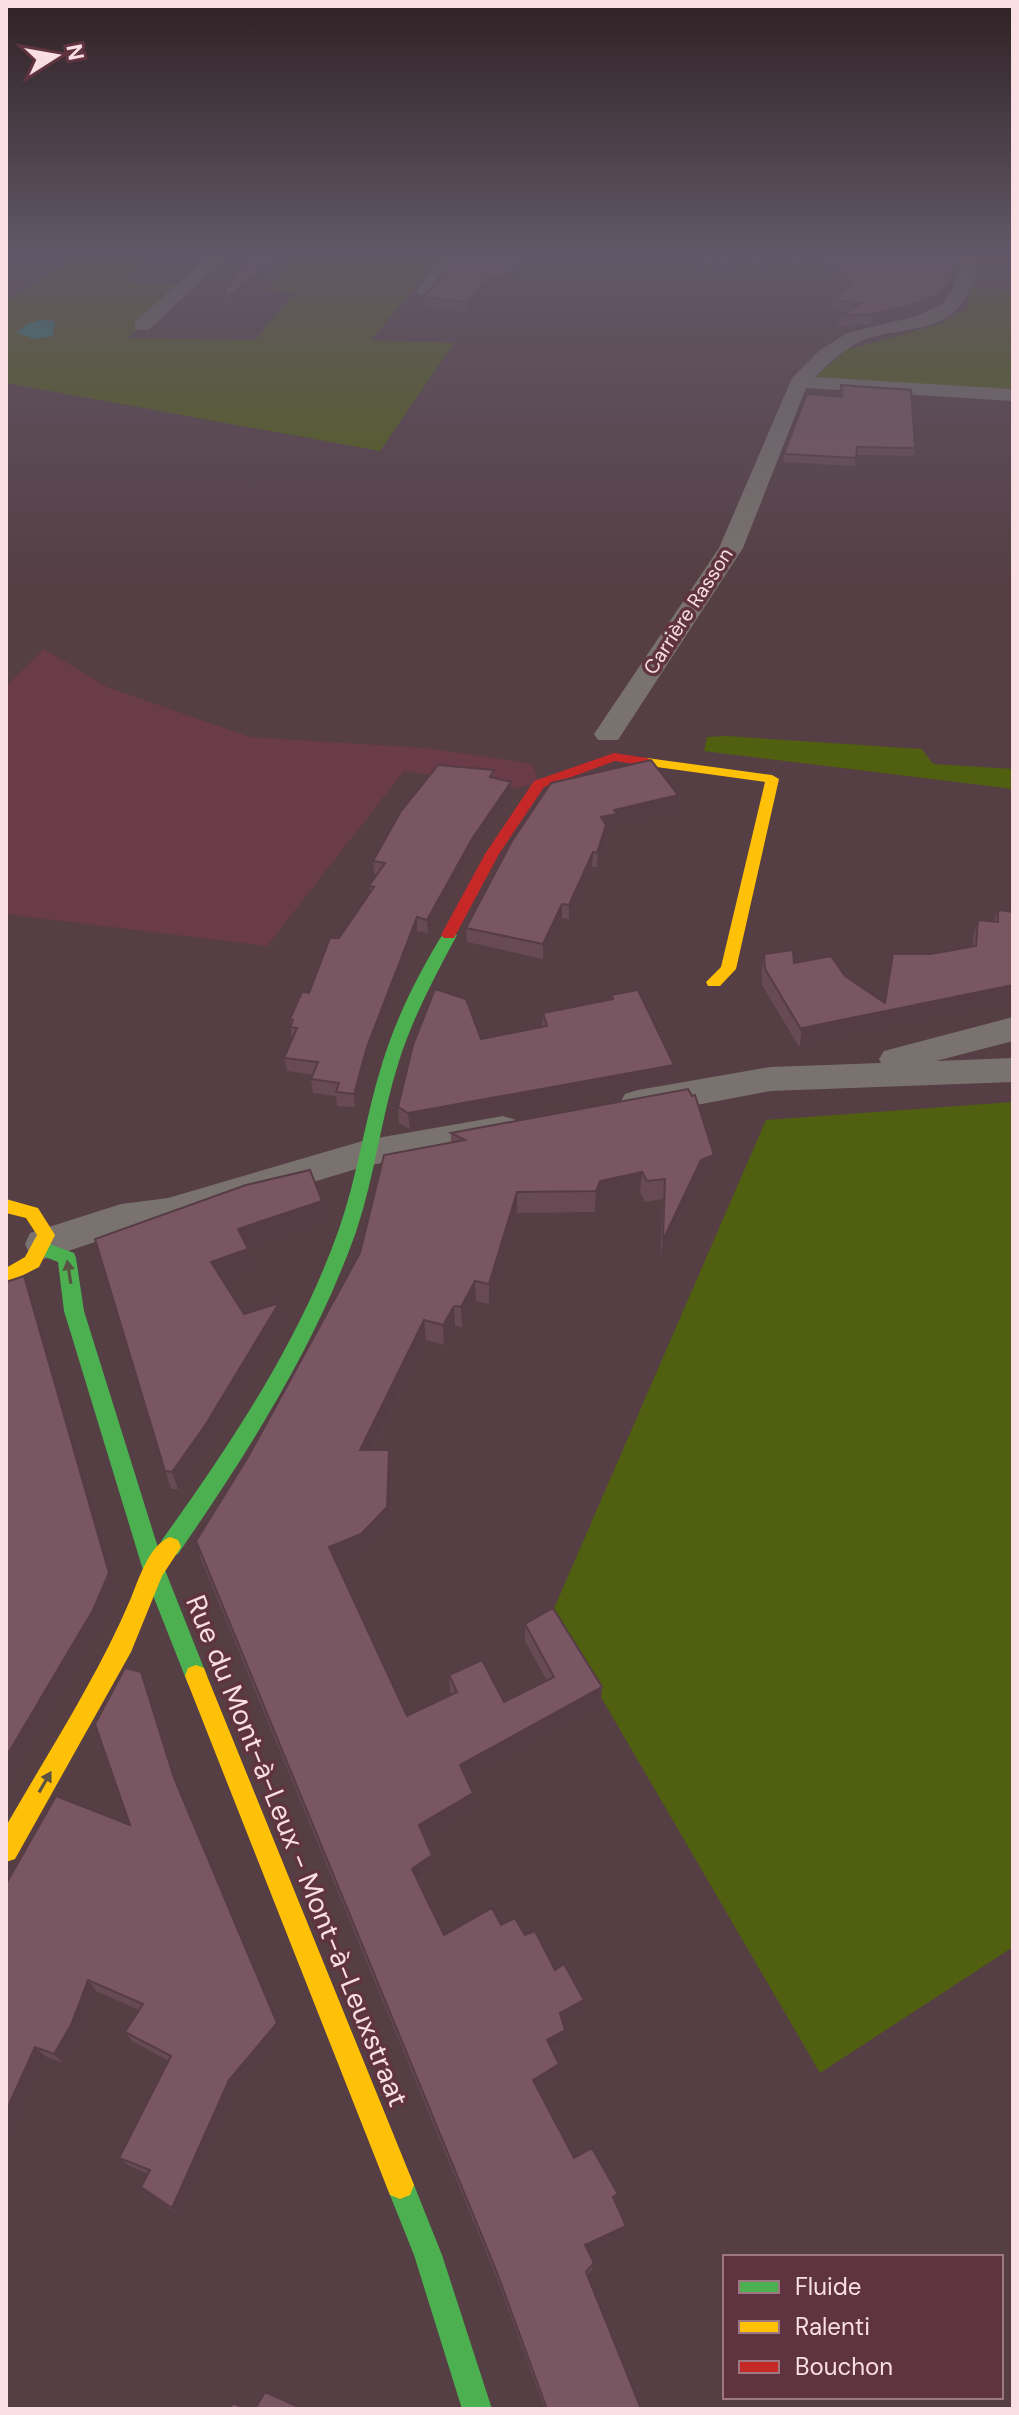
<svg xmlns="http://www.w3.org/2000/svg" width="1019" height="2415" font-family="'DM Sans',sans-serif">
  <rect width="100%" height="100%" fill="#553e44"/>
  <path fill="#6a3b48" d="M44 649 107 687 250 737 426 748 533 764 539 784 514 788 404 771 267 946 6 914V686Z"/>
  <path fill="#515f10" d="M84 253 144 254 127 281 179 283 129 338 255 340 295 292 266 291 292 255 443 253 371 340 454 343 380 451 6 383V300Z
    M972 286 1013 290V391L813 379 846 350 940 324 967 308Z
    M726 736 922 749 933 764 1013 769V789L704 751 707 737Z
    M1013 1102V1947L820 2073 552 1613 766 1120Z"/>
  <path fill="#218b7e" d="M40 320 55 321 53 336 36 339 16 333 25 325Z"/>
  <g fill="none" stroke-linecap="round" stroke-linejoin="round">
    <path fill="#7a726f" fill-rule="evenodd" d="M214 251H232L149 330H135V322Z
      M441 251H457V263L431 295H419L416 291 439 262Z
      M967 252 974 251 982 256C975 274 970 299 954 312 929 334 888 328 859 342 842 351 828 364 815 377L1013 389V401L806 388 743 548 618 740H598L594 734 719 548 792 378 819 351 847 333 917 316 942 304 952 290Z
      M1013 1017V1041L936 1061 1013 1058V1082L770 1091 638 1116 625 1112 620 1103 625 1094 638 1090 770 1067 881 1063 879 1059 884 1051Z
      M503 1116 516 1120 521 1129 516 1138 366 1166 168 1226 122 1233 44 1259 30 1255 25 1244 30 1233 121 1204 168 1198 366 1140Z"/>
    <path fill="#4caf50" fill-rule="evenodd" d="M449 930 457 935C435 976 413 1017 399 1061 381 1117 375 1176 356 1232 314 1349 248 1452 178 1554L170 1557 162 1554 159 1547 162 1540C232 1442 299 1342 339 1229 358 1175 365 1118 382 1064 396 1018 419 972 444 932Z
      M42 1241 74 1253 76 1258 84 1311 165 1570 207 1676 204 1684 196 1687 188 1684 143 1570 64 1311 58 1262 35 1253 33 1248 35 1243Z
      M400 2171 410 2175 442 2255 492 2409H462L414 2255 386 2185 390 2175Z"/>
    <path fill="#ffc107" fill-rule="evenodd" d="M647 758 772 775 779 779 736 969 720 986H708L706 982 721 967 765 782 642 765 640 762Z
      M6 1199 38 1208 55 1235 39 1267 6 1284V1268L25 1257 37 1235 26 1218 6 1213Z
      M170 1537 178 1540 181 1547 162 1576 131 1652 15 1859 6 1862V1826C49 1751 97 1678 131 1598 139 1579 149 1545 170 1537Z
      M196 1665 204 1668 207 1676 414 2185 410 2195 400 2199 390 2195 386 2185 185 1676 188 1668Z"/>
    <path fill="#c62828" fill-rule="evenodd" d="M180 251H283L279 253Z
      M898 251 1013 258V262L902 253Z
      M614 753 647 758 654 762 647 766 615 761 544 787 499 854 454 938H444L441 935 485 854 534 781Z"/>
  </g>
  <path fill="#684a54" d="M282 251H290V254L229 304 225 300 224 293Z
    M459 251H537L508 284 490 286 468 312 423 307V297L459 255Z
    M692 251H913L961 255 959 265 949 289 940 302 916 313 872 324 838 326 840 316 847 312 831 310 833 300 844 291 821 267 782 263 780 269 735 265 732 271 694 267 696 257 692 254Z
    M841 385 915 448 913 456 856 455 855 466 783 462 784 454 840 397Z
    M494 778 511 795 473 852 428 933 417 931 368 1060 355 1107 337 1106 336 1096 313 1093 311 1079 313 1075 287 1071 284 1058 292 1041 290 1019 309 993 339 938 370 893 369 886 377 875 374 874 373 861Z
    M677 810 617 824 616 828 606 830V839L597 867H592L569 919 562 918 543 959 467 942 466 928 512 841Z
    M998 910 1013 912V1000L800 1044 799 1047 762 985V970L764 954 794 963 845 976 884 1002 893 954H931L973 946V936L978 920 994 922Z
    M611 995 672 1082 410 1129 399 1123 398 1107 481 1039 542 1027 543 1013 610 1000Z
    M451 1133 714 1155 711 1176 698 1180 660 1260 663 1199 645 1202 640 1192 598 1202 595 1212 517 1213 489 1304 476 1301 462 1327 455 1326 444 1345 426 1340 372 1450H389L392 1469 390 1525 364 1552 337 1563 407 1716 452 1695 450 1691 449 1675 504 1702 547 1681 525 1641V1624L602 1687 600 1704 466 1777 473 1793 474 1808 424 1838 432 1855 433 1869 418 1881 444 1935 501 1925 525 1935 555 1970 584 2000 582 2011 563 2022 565 2030 563 2041 551 2048 558 2074 537 2087 574 2158 616 2202 626 2226 623 2233 587 2249 594 2263 592 2270 587 2275 641 2409H545L496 2276 201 1559 196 1541 451 1143Z
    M322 1201 325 1220 246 1246 252 1268 222 1279 244 1314 283 1322 211 1442 178 1489H171L95 1239Z
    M141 1672 147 1686 180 1791 282 2033 234 2089 179 2215 141 2187 148 2174 128 2165 119 2158 169 2061 132 2041 125 2032 139 2010 96 1991 79 2034 63 2063 45 2056 6 2142V1884L130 1825Z"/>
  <path fill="#553c45" d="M284 251H290V254L229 304 228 297Z
    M529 251H537L508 284 490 286 468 312 467 302 490 276Z
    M961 255 959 265 949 289 940 302 916 313 872 324 873 314Z
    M511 782V795L473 852 428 933 427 920 472 839Z
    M678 795 677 810 617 824 616 828 606 830V839L597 867 601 817 614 810Z
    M593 852 592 867 569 919V905Z
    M562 904V918L543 959V944Z
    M417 917V931L368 1060 355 1107 354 1094 367 1047Z
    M1013 985V1000L800 1044 802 1028Z
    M674 1065 672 1082 410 1129 408 1113Z
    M714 1155 711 1176 698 1180 660 1260 663 1240 701 1160Z
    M642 1172 640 1192 598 1202 595 1212 596 1191 600 1181Z
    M517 1192V1213L489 1304V1284Z
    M322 1201 325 1220 242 1248 238 1229Z
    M248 1249 252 1268 215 1281 211 1262Z
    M24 1276 30 1293 116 1589 100 1625 6 1786Z
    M475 1281 476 1301 462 1327 461 1307Z
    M279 1303 283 1322 211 1442 178 1489 172 1472Z
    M454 1306 455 1326 444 1345 443 1325Z
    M424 1320 426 1340 362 1469 360 1450Z
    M389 1450 392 1469 390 1525 364 1552 333 1565 329 1547Z
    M141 1672 147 1686 180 1791 282 2033 234 2089 179 2215 172 2208 229 2080 174 1778Z
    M602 1687 600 1704 461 1780 460 1765Z
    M473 1793 474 1808 421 1840 419 1825Z
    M432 1855 433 1869 414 1883 412 1869Z
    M88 1980 96 1991 79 2034 63 2063 54 2054Z
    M584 2000 582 2011 559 2024 560 2013Z
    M565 2030 563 2041 546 2050 547 2040Z
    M35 2047 45 2056 6 2142V2111Z
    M559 2064 558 2074 532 2090 533 2080Z
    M626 2226 623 2233 583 2251 585 2245Z"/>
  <path fill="#795662" stroke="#553c45" stroke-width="2" d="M282 251H284L228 297 224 293 250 253H278Z
    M459 251H529L508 274 490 276 467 302 423 297 459 255Z
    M700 251H913L961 255 951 279 942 292 918 303 873 314 840 316 861 303 833 300 851 287 822 257 784 254 781 260 736 256 733 261 695 257Z
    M841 385 911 390 915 448 857 447 856 458 784 454 807 394 842 397Z
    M651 760 678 795 614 810 617 814 601 817 606 825 597 853 593 852 569 905 562 904 543 944 466 928 512 841 551 783Z
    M438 765 494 770 490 777 511 782 472 839 427 920 417 917 367 1047 354 1094 336 1092 339 1083 311 1079 318 1062 284 1058 297 1028 290 1027 293 1020 290 1019 302 992 309 993 330 938H339L374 887 369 886 385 863 373 861 401 811Z
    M998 910 1013 912V985L802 1028V1031L765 969 764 954 793 950 794 963 831 956 845 976 885 1003 893 954H931L976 946 978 920 998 922Z
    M435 989 466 999 481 1039 547 1026 543 1013 613 999 611 995 638 990 674 1065 408 1113 398 1107 413 1045Z
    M688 1089 692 1096 695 1095 714 1155 701 1160 663 1240 665 1179 647 1181 642 1172 600 1181 596 1191 517 1192 489 1284 475 1281 461 1307 454 1306 443 1325 424 1320 360 1450H389L387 1507 361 1534 329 1547 407 1716 457 1692 449 1675 482 1660 504 1702 554 1677 525 1624 553 1608 602 1687 460 1765 473 1793 419 1825 432 1855 412 1869 444 1935 492 1908 501 1925 515 1918 525 1935 535 1931 555 1970 564 1964 584 2000 560 2013 565 2030 547 2040 559 2064 533 2080 574 2158 592 2148 618 2194 613 2197 626 2226 585 2245 594 2263 586 2272 641 2409H547L496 2270 196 1541 248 1457 360 1253 384 1155 465 1140 451 1133Z
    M310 1170 322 1201 238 1229 248 1249 211 1262 244 1314 279 1303 206 1424 172 1472 165 1471 95 1239 246 1185Z
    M24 1276 109 1573 93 1610 6 1757V1282Z
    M125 1668 141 1672 174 1778 277 2023 229 2080 172 2208 141 2187 150 2170 119 2158 171 2056 125 2032 143 2004 88 1980 71 2025 54 2054 35 2047 6 2111V1884L56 1796 130 1825 95 1724Z
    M265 2392 303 2409H255Z
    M233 2403 247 2409H230Z"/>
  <defs><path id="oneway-solid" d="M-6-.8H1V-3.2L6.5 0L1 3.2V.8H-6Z" transform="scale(2)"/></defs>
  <g fill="#5a5344">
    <use href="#oneway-solid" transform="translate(69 1272) rotate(-99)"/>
    <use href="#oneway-solid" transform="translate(45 1782) rotate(-60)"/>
  </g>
  <linearGradient id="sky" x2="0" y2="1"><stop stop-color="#2f2225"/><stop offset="0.43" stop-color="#625867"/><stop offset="1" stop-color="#625867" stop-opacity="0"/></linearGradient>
  <rect width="1019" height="589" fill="url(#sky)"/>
  <g text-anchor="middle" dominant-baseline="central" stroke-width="7" stroke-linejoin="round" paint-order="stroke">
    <g font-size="20" fill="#f9dee4" stroke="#5f3440">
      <text transform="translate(688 611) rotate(-57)">Carrière Rasson</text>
    </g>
    <g font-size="28" fill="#f9dee4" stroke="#5f3440">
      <text transform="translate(297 1851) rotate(68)">Rue du Mont-à-Leux - Mont-à-Leuxstraat</text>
    </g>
  </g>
  <rect width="1019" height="2415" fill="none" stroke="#f9dee4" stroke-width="16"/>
  <rect x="723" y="2255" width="280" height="144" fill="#5f3440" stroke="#9d7882" stroke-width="2"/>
  <rect x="739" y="2281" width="40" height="12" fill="#4caf50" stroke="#9d7882" stroke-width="2"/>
  <text x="795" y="2295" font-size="24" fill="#f9dee4">Fluide</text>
  <rect x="739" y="2321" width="40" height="12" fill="#ffc107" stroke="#9d7882" stroke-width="2"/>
  <text x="795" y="2335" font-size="24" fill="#f9dee4">Ralenti</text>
  <rect x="739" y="2361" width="40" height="12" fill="#c62828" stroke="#9d7882" stroke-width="2"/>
  <text x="795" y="2375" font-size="24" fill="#f9dee4">Bouchon</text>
  <g transform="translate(56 56) rotate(79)" stroke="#5f3440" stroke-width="6" paint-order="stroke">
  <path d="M0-6L14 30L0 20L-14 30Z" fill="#f9dee4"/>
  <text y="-12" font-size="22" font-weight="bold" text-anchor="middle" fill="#f9dee4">N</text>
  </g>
</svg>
